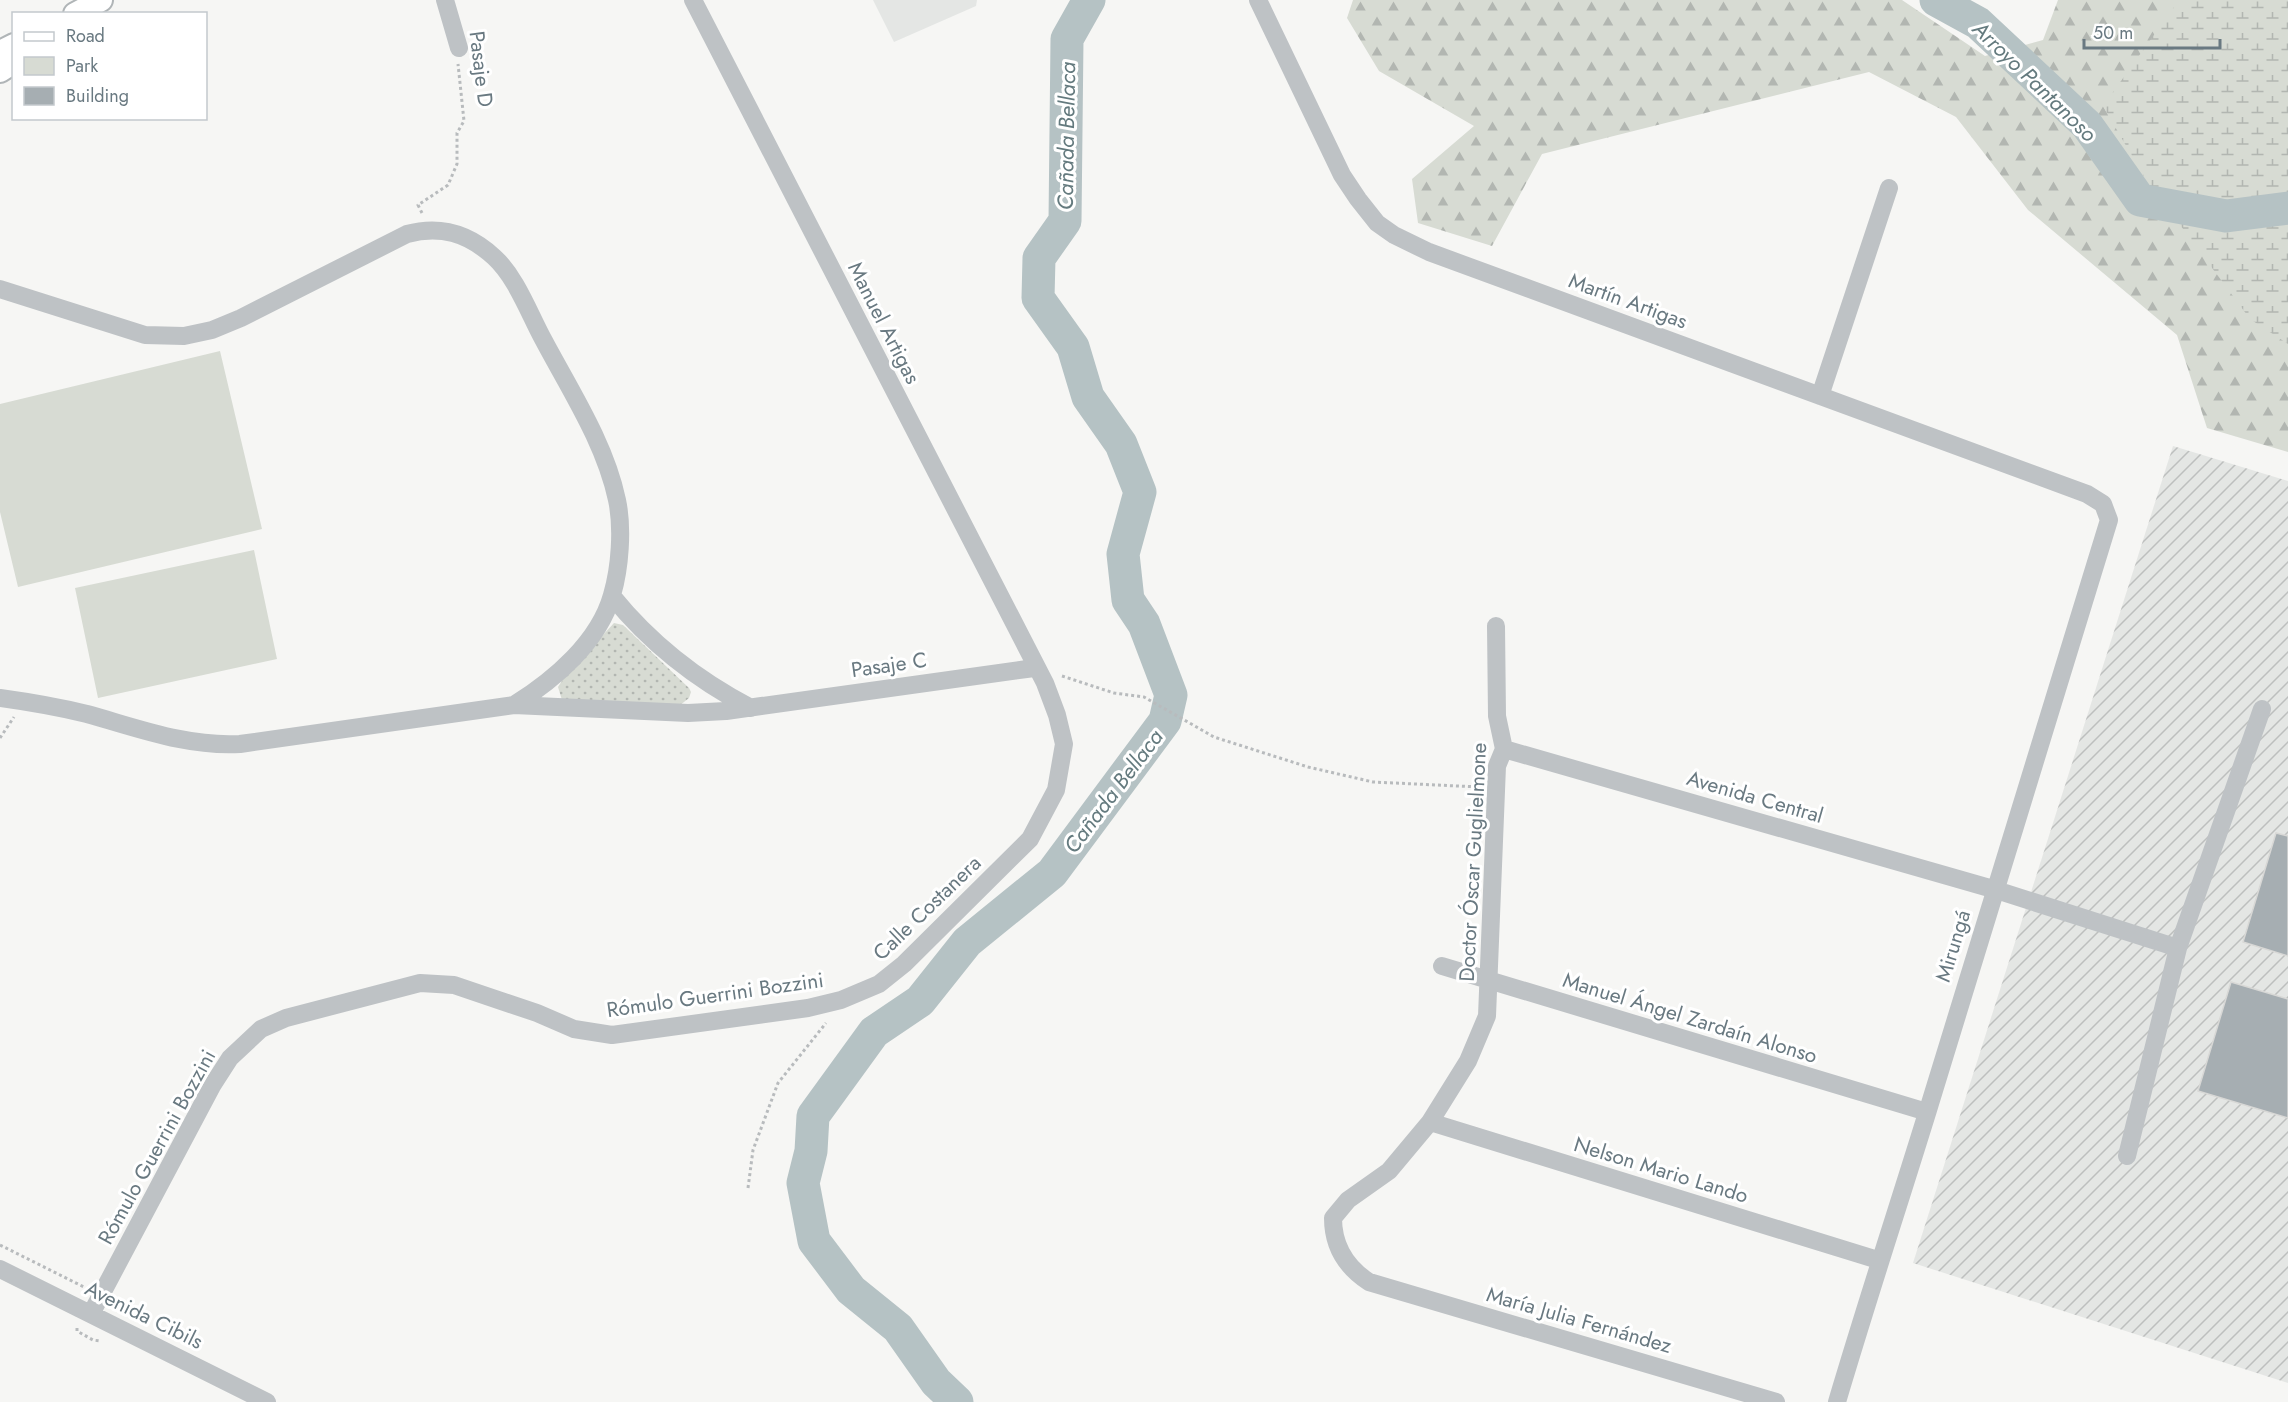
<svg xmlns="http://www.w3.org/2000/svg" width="2288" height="1402" font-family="Jost,sans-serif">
  <defs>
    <pattern id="industrial-furrows" width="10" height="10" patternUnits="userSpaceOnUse" patternTransform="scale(1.5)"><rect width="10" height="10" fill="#e4e6e4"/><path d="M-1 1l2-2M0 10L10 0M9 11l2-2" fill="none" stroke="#bdbfbe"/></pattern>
    <pattern id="grass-dots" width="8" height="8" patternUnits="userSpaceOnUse" patternTransform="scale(1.5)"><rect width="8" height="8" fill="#d7dbd3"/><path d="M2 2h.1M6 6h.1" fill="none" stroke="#b2b6b1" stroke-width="1.8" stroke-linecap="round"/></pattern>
    <pattern id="forest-firs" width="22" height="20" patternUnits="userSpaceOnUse" patternTransform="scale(1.5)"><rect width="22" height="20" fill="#d7dbd3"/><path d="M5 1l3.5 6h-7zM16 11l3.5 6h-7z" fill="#b2b6b1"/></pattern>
    <pattern id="wetland-marsh" width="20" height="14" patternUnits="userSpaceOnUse" patternTransform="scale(1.5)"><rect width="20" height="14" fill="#d7dbd3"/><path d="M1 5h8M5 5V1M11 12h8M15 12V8" fill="none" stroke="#b2b6b1"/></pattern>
  </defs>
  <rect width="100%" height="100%" fill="#f6f6f4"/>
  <path fill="#e4e6e4" d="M873 0H977L976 6 894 42Z"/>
  <path fill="url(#industrial-furrows)" d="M2173 446 2288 481V1383L1913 1263Z"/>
  <path fill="url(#grass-dots)" d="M614 623 623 625 689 688 691 692 689 698 679 706 562 700 558 687 565 676Z"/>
  <path fill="url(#forest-firs)" d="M1353 0H1902L1985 56 2043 40 2058 0H2288V452L2207 428 2177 335 2028 210 1956 117 1869 72 1542 154 1492 246 1418 223 1412 179 1474 126 1379 71 1347 18Z"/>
  <path fill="url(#wetland-marsh)" d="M2179 0H2288V344L2250 319 2143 175 2103 106Z"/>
  <path fill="#d7dbd3" d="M220 351 262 529 18 587 0 512V404Z
    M254 550 277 659 98 698 75 588Z"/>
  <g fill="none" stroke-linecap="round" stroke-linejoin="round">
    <path stroke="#b5c2c4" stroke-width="33" d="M1936 0 1978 23 2087 125 2140 200 2226 216 2288 208
      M957 1402 936 1382 898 1328 851 1290 814 1241 803 1183 811 1151 813 1116 874 1032 920 1001 967 942 1052 873 1165 721 1171 695 1144 624 1128 600 1123 554 1140 492 1121 444 1088 397 1073 347 1038 298 1039 258 1065 221 1067 39 1089 0"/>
  </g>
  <path fill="#a6aeb2" stroke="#d8d8d6" stroke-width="1.5" d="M2276 833 2288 836V956L2243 942Z
    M2231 982 2288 999V1118L2198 1091Z"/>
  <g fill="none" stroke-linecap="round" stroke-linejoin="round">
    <g stroke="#b0b5b7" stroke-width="26">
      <path id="major" d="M75 14 101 0
        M0 52 14 45
        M0 71 14 62"/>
    </g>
    <path stroke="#b8bbbd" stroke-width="3" stroke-dasharray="3 3" stroke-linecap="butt" d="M422 213 418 205 448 185 457 164V133L464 121 458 64
      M1062 676 1114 693 1144 697 1214 737 1308 767 1373 782 1479 787
      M0 738 14 717
      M748 1188 753 1150 778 1083 826 1023
      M0 1245 84 1287
      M77 1328V1331L93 1340 100 1341"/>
    <path stroke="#bec2c5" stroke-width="18" d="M445 0 459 48
      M1258 0 1342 175 1358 199 1377 223 1394 235 1429 252 2087 494 2103 504 2109 520C2048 716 1988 913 1928 1110 1898 1207 1866 1304 1837 1402
      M0 289 145 335 184 336 212 330 241 318 407 234C440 225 468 233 494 257 516 277 529 313 543 339 570 390 605 443 617 500 623 528 620 568 612 595 599 642 554 680 514 705L240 744C187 747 138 728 87 714 58 707 29 702 0 698
      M1820 396 1889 188
      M612 596C650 643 697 680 751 708
      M1496 626 1497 716 1504 749 1497 766 1487 1016 1468 1061 1430 1122 1389 1171 1348 1200 1333 1218C1333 1246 1346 1267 1369 1282L1776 1402
      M514 705 688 713 726 711 1034 668
      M1504 749 1993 889 2178 948
      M1442 966 1927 1112
      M1430 1122 1878 1260
      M2127 1156 2178 948 2262 709
      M0 1269 267 1402
      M91 1314 212 1086 230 1058 261 1029 286 1018 420 983 454 985 537 1013 574 1029 612 1035 808 1008 841 1000 879 984 904 964 1030 839 1056 790 1064 744 1057 715 1045 683 693 0"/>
    <use href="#major" stroke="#fff" stroke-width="22"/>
  </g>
  <g text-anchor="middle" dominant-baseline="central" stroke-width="6" stroke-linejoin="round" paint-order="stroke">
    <g font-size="21" fill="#697981" stroke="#fff">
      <text transform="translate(481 69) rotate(83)">Pasaje D</text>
      <text transform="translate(1628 301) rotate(20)">Martín Artigas</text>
      <text transform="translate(884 323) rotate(63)">Manuel Artigas</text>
      <text transform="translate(889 665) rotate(-8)">Pasaje C</text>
      <text transform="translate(1755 797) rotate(16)">Avenida Central</text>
      <text transform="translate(1473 862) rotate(-87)">Doctor Óscar Guglielmone</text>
      <text transform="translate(927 908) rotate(-44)">Calle Costanera</text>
      <text transform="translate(1953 946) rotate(-73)">Mirungá</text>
      <text transform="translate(715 995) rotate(-8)">Rómulo Guerrini Bozzini</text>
      <text transform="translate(1690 1018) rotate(17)">Manuel Ángel Zardaín Alonso</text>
      <text transform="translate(157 1147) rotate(-61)">Rómulo Guerrini Bozzini</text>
      <text transform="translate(1661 1170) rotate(17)">Nelson Mario Lando</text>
      <text transform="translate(144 1315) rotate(26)">Avenida Cibils</text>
      <text transform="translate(1579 1320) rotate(16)">María Julia Fernández</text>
    </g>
    <g font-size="22" font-style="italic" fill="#647a7e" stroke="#fff">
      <text transform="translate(2035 81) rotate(44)">Arroyo Pantanoso</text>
      <text transform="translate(1066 136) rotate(-89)">Cañada Bellaca</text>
      <text transform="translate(1113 791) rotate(-53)">Cañada Bellaca</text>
    </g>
  </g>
  <rect x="12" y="12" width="195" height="108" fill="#ffffff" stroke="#c3c9cd" stroke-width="1.5"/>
  <rect x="24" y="32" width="30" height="9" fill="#ffffff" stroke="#c3c9cd" stroke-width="1.5"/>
  <text x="66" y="42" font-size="18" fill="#697981">Road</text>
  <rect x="24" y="57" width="30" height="18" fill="#d7dbd3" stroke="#c3c9cd" stroke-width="1.5"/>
  <text x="66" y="72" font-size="18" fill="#697981">Park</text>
  <rect x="24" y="87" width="30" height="18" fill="#a6aeb2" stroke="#c3c9cd" stroke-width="1.5"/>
  <text x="66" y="102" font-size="18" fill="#697981">Building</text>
  <path d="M2084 39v9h136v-9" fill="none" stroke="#697981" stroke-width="3"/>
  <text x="2093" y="39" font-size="18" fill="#697981" stroke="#ffffff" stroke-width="4.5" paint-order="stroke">50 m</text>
</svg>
